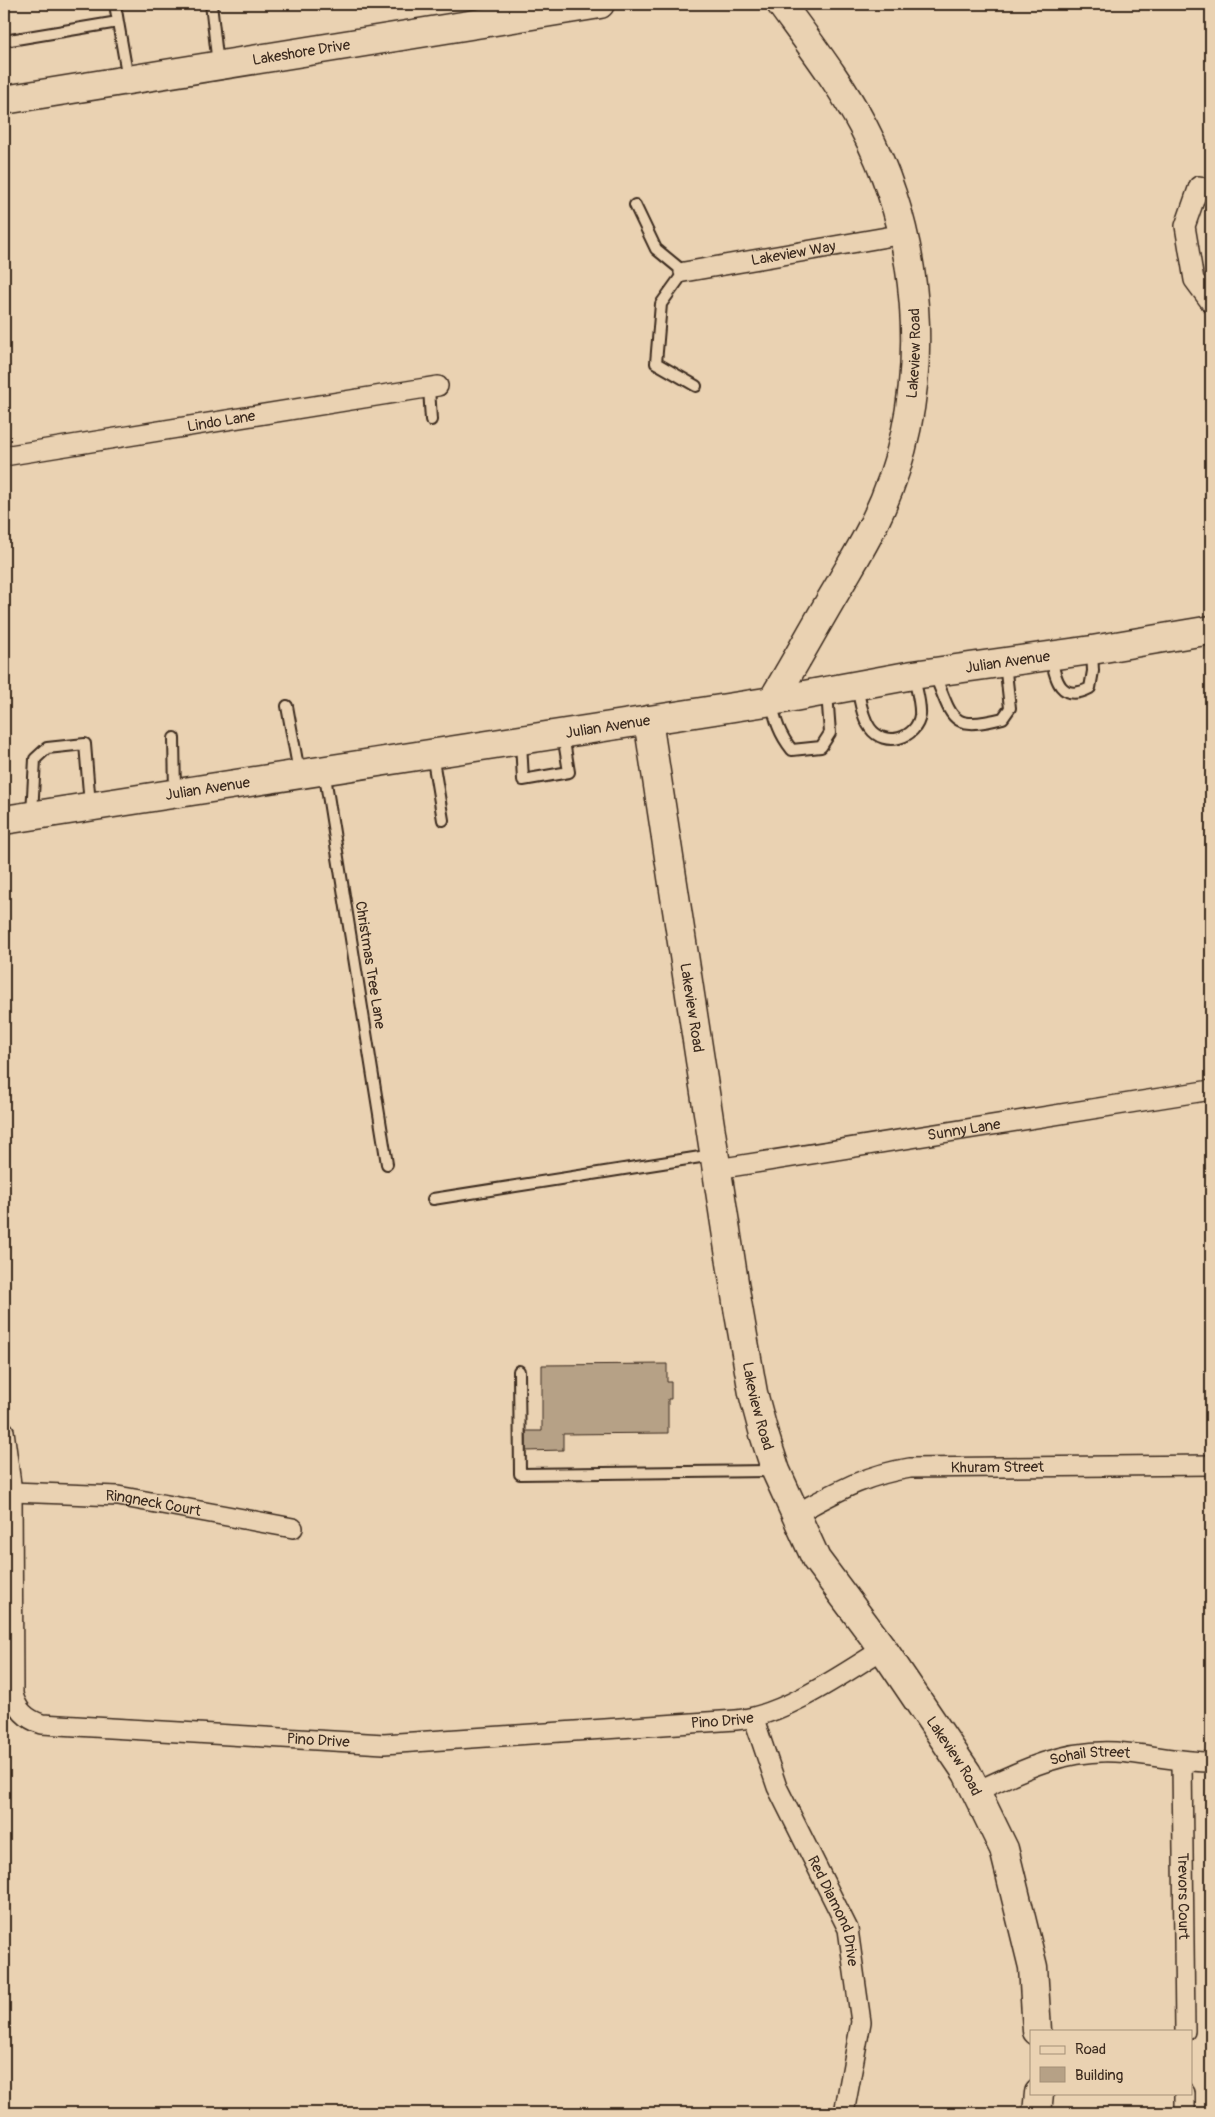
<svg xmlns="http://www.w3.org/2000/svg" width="1215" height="2117" font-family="Pangolin,sans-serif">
  <rect width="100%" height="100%" fill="#ead2b2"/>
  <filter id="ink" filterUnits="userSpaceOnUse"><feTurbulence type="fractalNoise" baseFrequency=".02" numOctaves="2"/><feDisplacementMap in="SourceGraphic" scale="10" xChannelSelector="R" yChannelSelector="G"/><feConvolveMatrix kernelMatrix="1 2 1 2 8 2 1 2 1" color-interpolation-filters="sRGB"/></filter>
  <g filter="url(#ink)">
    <path fill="#b6a186" stroke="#3b2a1e" d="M667 1364V1382H671V1399H668V1433L563 1434V1450L526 1451V1431H542V1365Z"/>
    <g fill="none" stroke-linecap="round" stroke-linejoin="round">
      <g stroke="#3b2a1e" stroke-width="14">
        <path id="lane" d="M115 4 118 22
          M211 4 218 65
          M4 41 118 22 128 79
          M635 205 656 249 684 272 661 304 656 363 696 386
          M429 388 431 420
          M1051 656C1055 680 1061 703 1090 688L1093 671 1092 651
          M934 673C953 718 949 732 1003 718L1010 708 1005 663
          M857 687C860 700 862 717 870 728 884 748 917 739 920 715 921 703 916 688 914 677
          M772 702C775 721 780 735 792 750L821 747 830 733 827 692
          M287 706 299 772
          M174 738 175 792
          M521 742 523 780 569 772 563 735
          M432 754 443 820
          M324 770 387 1164
          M32 814 35 759 47 748 85 744 90 805
          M433 1199 713 1155
          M519 1371 520 1474 775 1471"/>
      </g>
      <g stroke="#3b2a1e" stroke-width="22">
        <g id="street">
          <path d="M1199 186 1185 226 1194 280 1211 303"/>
          <path id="s1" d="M684 272 904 234"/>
          <path id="s2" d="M4 456 438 386"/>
          <path id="s3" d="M717 1169 1211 1090"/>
          <path id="s4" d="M4 1431 12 1492 13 1694C17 1710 26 1719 42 1724L384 1744 736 1720C783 1716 843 1674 883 1649"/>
          <path id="s5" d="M12 1492 118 1496 293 1528"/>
          <path id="s6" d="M795 1514C835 1493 864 1475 910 1468L1211 1465"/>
          <path id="s7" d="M754 1719 777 1787 848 1929 861 2022 844 2113"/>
          <path id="s8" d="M1182 1762 1185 2031"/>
          <path id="s9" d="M975 1792C1021 1770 1064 1749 1116 1752 1149 1754 1178 1762 1211 1762"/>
          <path d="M1185 2093V2113"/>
        </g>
      </g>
      <g stroke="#3b2a1e" stroke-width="31">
        <g id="secondary">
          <path id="s10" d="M4 100 600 4"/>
          <path id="s11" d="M772 701C794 665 814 628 836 591 849 568 864 545 875 521 934 399 926 247 864 128 841 84 810 44 781 4"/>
          <path id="s12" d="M648 720 737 1302 753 1393 764 1434 776 1471 816 1559 883 1649 967 1773 1004 1849 1033 1967 1037 2031"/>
          <path id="s13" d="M4 820 772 701 913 675 1092 650 1211 630"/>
          <path d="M1037 2113 1039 2093"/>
        </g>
      </g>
      <use href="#lane" stroke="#ead2b2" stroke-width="10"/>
      <use href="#street" stroke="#ead2b2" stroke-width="19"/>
      <use href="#secondary" stroke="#ead2b2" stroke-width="28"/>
    </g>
  </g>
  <g text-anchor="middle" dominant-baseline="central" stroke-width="4" stroke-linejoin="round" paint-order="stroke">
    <g font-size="15" fill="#3b2a1e" stroke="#ead2b2">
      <text stroke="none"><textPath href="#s10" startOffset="301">Lakeshore Drive</textPath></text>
      <text stroke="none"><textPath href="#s1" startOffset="111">Lakeview Way</textPath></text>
      <text stroke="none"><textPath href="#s11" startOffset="381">Lakeview Road</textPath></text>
      <text stroke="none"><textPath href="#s2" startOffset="220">Lindo Lane</textPath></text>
      <text stroke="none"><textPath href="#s13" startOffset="1016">Julian Avenue</textPath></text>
      <text stroke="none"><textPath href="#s13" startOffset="611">Julian Avenue</textPath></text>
      <text stroke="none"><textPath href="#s13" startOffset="206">Julian Avenue</textPath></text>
      <text transform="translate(370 965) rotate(81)">Christmas Tree Lane</text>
      <text stroke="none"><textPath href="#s12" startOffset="291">Lakeview Road</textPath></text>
      <text stroke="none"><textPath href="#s3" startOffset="250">Sunny Lane</textPath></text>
      <text stroke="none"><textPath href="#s12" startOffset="695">Lakeview Road</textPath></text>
      <text stroke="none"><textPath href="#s6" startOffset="212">Khuram Street</textPath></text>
      <text stroke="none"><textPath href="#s5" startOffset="142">Ringneck Court</textPath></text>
      <text stroke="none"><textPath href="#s4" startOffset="989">Pino Drive</textPath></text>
      <text stroke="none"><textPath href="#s4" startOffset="584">Pino Drive</textPath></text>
      <text stroke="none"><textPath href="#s12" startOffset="1100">Lakeview Road</textPath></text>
      <text stroke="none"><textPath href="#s9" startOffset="122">Sohail Street</textPath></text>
      <text stroke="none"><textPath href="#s8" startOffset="134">Trevors Court</textPath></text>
      <text stroke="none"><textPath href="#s7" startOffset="209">Red Diamond Drive</textPath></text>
    </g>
  </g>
  <rect width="1215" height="2117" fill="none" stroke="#ead2b2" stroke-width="20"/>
  <rect x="10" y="10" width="1195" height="2097" fill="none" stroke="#3b2a1e" stroke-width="2" filter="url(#ink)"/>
  <rect x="1030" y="2030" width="162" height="65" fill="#ead2b2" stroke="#a48f77"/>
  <rect x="1040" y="2046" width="25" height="8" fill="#ead2b2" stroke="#a48f77"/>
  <text x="1075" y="2054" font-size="15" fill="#3b2a1e">Road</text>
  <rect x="1040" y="2067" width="25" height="15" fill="#b6a186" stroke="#a48f77"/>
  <text x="1075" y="2080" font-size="15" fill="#3b2a1e">Building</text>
</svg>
